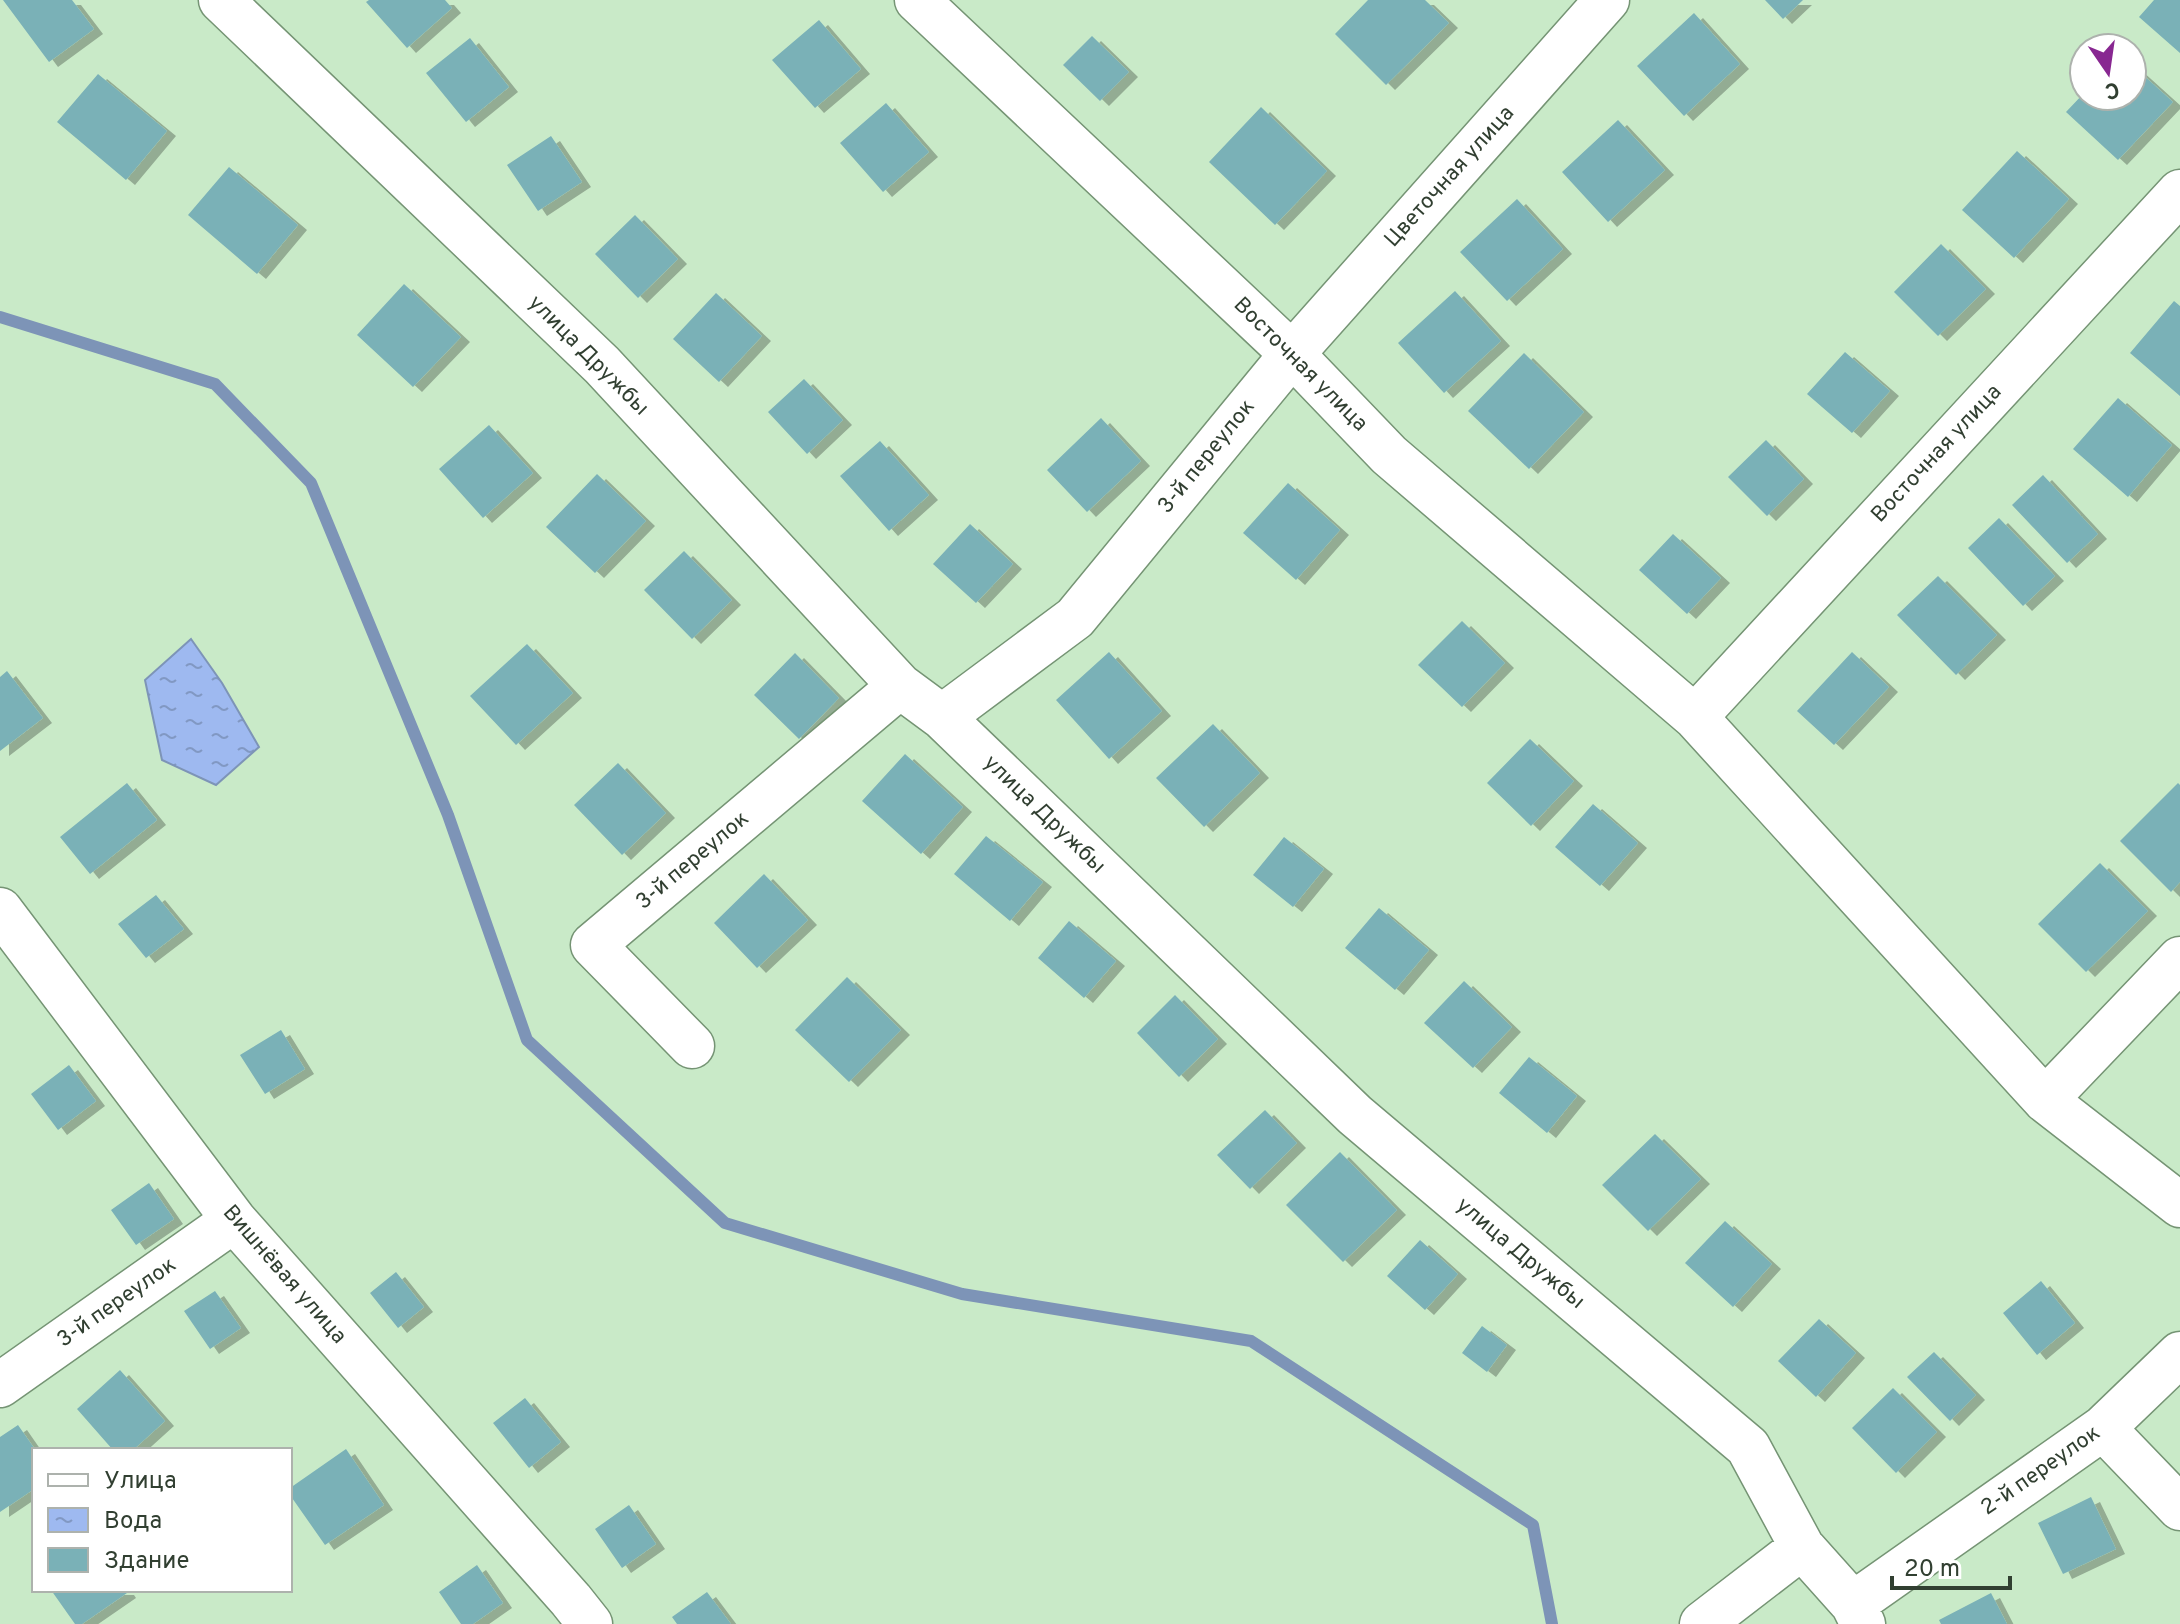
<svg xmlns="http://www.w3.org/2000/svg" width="2180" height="1624" font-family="Overpass,sans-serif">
  <defs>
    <pattern id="water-ripples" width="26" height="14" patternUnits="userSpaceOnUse" patternTransform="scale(2)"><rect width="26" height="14" fill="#9eb9f0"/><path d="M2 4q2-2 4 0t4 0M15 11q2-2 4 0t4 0" fill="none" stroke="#8198c3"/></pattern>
    <filter id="shadow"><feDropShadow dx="9" dy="5" stdDeviation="0" flood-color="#0004"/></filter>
  </defs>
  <rect width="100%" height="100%" fill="#c9eac8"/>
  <path fill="url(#water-ripples)" stroke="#7d94b7" stroke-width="2" d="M191 639 222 683 259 747 216 785 162 760 145 680Z"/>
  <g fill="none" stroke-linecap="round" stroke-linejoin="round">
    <path stroke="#7d94b7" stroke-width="12" d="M0 317 215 384 311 483 448 815 527 1040 725 1223 962 1294 1251 1341 1533 1525 1552 1624"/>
  </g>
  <path fill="#7ab1b7" filter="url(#shadow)" d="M3 0H72L94 29 49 62Z
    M369 0H445L452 8 407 48 366 2Z
    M1368 0H1425L1449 23 1386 85 1335 34Z
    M1765 0H1803L1783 19Z
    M2154 0H2180V53L2139 17Z
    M1694 13 1740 64 1684 116 1637 66Z
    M819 20 861 69 815 108 772 60Z
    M1092 36 1129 72 1100 101 1063 65Z
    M470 38 509 87 466 122 426 73Z
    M2132 65 2173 102 2118 160 2066 112 2084 93V96H2132Z
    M98 74 167 131 126 180 57 122Z
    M886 103 929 152 883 192 840 143Z
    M1261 107 1327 171 1275 225 1209 162Z
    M1618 120 1665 170 1608 222 1562 172Z
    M551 136 582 182 538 211 507 165Z
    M2017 151 2069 199 2014 258 1962 210Z
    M229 167 298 225 257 274 188 215Z
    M1517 199 1563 249 1507 301 1460 252Z
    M635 215 678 259 638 298 595 254Z
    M1941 244 1986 289 1938 336 1894 292Z
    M404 284 461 337 413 387 357 335Z
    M1455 291 1501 341 1444 393 1398 343Z
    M716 293 762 336 719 382 673 339Z
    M2174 301 2180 306V396L2130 353Z
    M1845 352 1890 391 1852 433 1807 394Z
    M1524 353 1584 412 1529 469 1468 411Z
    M804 379 843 420 807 454 768 412Z
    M2118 398 2172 445 2128 497 2073 449Z
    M1101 418 1141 461 1087 512 1047 470Z
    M489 425 533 473 483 518 439 469Z
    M1766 440 1804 479 1767 516 1728 477Z
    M880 441 929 495 889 531 840 476Z
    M597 474 646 521 595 573 546 527Z
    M2043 475 2098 534 2067 563 2012 505Z
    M1288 483 1340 530 1296 580 1243 533Z
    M1999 518 2055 576 2023 606 1968 548Z
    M970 524 1013 564 976 603 933 564Z
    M1673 534 1721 578 1687 614 1639 570Z
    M684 551 732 600 692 639 644 590Z
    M1938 576 1997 635 1956 675 1897 615Z
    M1462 621 1505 663 1462 707 1418 665Z
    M527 644 573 693 516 745 470 696Z
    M1109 652 1162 711 1109 759 1056 700Z
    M1852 652 1889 687 1834 745 1797 711Z
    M795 653 839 698 799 739 754 695Z
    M7 671 43 718 0 751V677Z
    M1213 724 1260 773 1204 827 1156 778Z
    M1530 739 1574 781 1531 826 1487 783Z
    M905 754 963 807 921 854 862 801Z
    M618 763 666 813 622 855 574 805Z
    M127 783 157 820 90 874 60 837Z
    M2178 783 2180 785V882L2171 892 2120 841Z
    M1593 804 1638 843 1600 886 1555 847Z
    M986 836 1043 882 1010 921 954 874Z
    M1284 837 1324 869 1293 907 1253 875Z
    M2100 863 2148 911 2086 972 2038 924Z
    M764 874 808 920 757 968 714 923Z
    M156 895 184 929 146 958 118 924Z
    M1379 908 1429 950 1395 990 1345 948Z
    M1069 921 1116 961 1084 998 1038 958Z
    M847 977 901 1030 849 1082 795 1030Z
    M1464 981 1512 1027 1473 1068 1424 1023Z
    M1175 995 1218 1039 1179 1077 1137 1033Z
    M281 1030 305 1069 265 1094 240 1055Z
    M1529 1057 1577 1096 1547 1133 1499 1093Z
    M69 1065 96 1101 58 1130 31 1094Z
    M1265 1110 1297 1143 1250 1189 1217 1155Z
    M1655 1134 1701 1179 1648 1231 1602 1185Z
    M1340 1152 1397 1210 1343 1262 1286 1205Z
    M149 1183 174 1219 136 1245 111 1210Z
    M1725 1221 1772 1264 1733 1307 1685 1263Z
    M1420 1240 1458 1274 1425 1310 1387 1276Z
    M396 1272 424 1307 398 1328 370 1293Z
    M2041 1281 2075 1323 2037 1355 2003 1313Z
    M215 1291 241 1328 210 1349 184 1311Z
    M1819 1319 1856 1353 1816 1397 1778 1361Z
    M1482 1326 1507 1345 1487 1372 1462 1353Z
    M1934 1352 1976 1395 1950 1421 1907 1377Z
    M120 1370 165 1421 133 1450H113L77 1409Z
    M1893 1388 1937 1432 1896 1473 1852 1428Z
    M525 1398 561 1442 529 1468 493 1423Z
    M18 1425 34 1448V1489L0 1512V1437Z
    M346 1449 384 1505 325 1545 290 1495V1488Z
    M2091 1497 2116 1549 2063 1574 2038 1523Z
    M629 1505 656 1544 622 1568 595 1529Z
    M477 1565 503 1603 473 1624H461L439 1592Z
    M51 1590H125L127 1593 82 1624H75Z
    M707 1592 731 1624H677L672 1617Z
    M1991 1593 2007 1624H1941L1939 1620Z"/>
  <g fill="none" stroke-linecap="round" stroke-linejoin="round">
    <g stroke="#759474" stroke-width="47">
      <path id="minor" d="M221 0 602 365 900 686 942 717 1355 1115 1748 1447 1802 1547 1853 1604 1863 1624
        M917 0 1292 354 1389 455 1695 717 2045 1100 2180 1205
        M942 717 1075 618 1292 354 1607 0
        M1695 717 2180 192
        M0 910 234 1220 571 1600 590 1624
        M692 1046 593 945 900 686
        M2045 1100 2180 959
        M0 1385 234 1220
        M2103 1428 2180 1508
        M1853 1604 2103 1428 2180 1354
        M1702 1624 1802 1547"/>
    </g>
    <use href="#minor" stroke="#fff" stroke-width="44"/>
  </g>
  <g text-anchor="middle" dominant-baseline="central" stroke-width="8" stroke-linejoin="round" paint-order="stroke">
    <g font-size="22" fill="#313f31" stroke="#fff">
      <text transform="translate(1450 177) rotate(-48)">Цветочная улица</text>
      <text transform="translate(588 356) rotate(45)">улица Дружбы</text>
      <text transform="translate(1300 365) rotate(45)">Восточная улица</text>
      <text transform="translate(1937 454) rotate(-47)">Восточная улица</text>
      <text transform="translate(1207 457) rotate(-51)">3-й переулок</text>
      <text transform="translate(1044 815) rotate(44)">улица Дружбы</text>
      <text transform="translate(693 861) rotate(-40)">3-й переулок</text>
      <text transform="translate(1520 1254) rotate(40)">улица Дружбы</text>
      <text transform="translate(284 1275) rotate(49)">Вишнёвая улица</text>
      <text transform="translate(117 1303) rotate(-35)">3-й переулок</text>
      <text transform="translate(2041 1471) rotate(-35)">2-й переулок</text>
    </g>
  </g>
  <rect x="32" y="1448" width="260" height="144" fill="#ffffff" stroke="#adb2ad" stroke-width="2"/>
  <rect x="48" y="1474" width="40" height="12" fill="#ffffff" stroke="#adb2ad" stroke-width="2"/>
  <text x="104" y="1488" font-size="24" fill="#313f31">Улица</text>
  <rect x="48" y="1508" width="40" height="24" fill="url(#water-ripples)" stroke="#adb2ad" stroke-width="2"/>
  <text x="104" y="1528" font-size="24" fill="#313f31">Вода</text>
  <rect x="48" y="1548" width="40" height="24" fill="#7ab1b7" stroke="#adb2ad" stroke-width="2"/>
  <text x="104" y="1568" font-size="24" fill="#313f31">Здание</text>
  <g transform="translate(2108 72) rotate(167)"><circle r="38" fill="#ffffff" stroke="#adb2ad" stroke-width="2"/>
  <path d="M0-6L14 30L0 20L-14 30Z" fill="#882791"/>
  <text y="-12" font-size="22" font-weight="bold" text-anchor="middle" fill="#313f31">С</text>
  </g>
  <path d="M1892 1576v12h118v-12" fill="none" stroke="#313f31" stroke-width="4"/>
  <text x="1904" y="1576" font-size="24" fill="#313f31" stroke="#ffffff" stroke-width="6" paint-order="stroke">20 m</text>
</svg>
